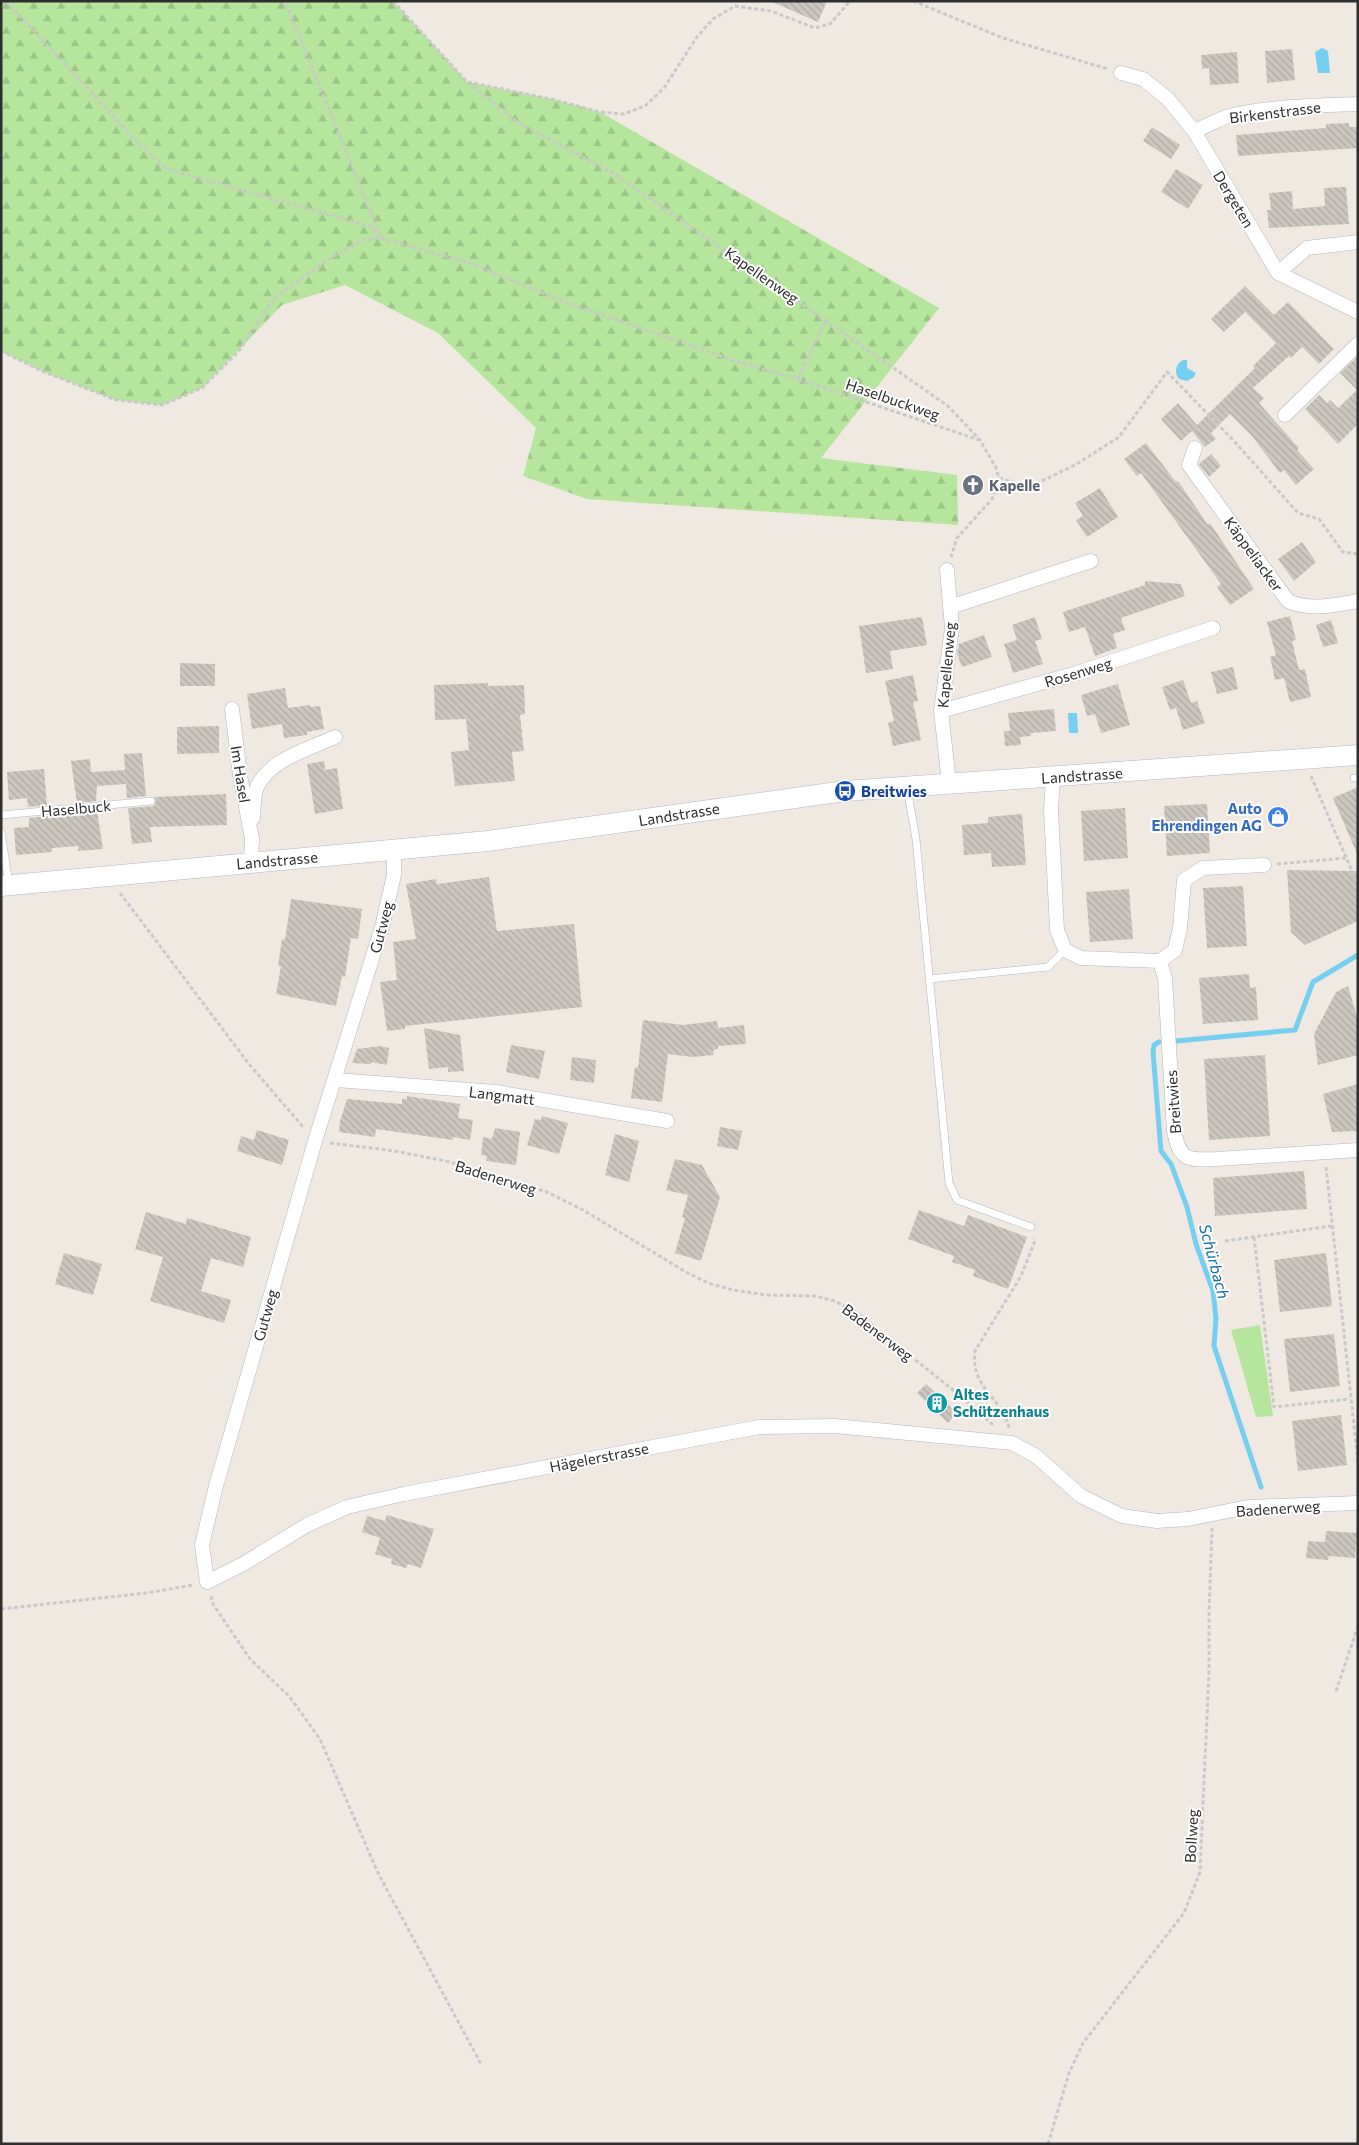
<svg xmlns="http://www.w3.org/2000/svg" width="1359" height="2145" font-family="Commissioner,sans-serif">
  <defs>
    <pattern id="forest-firs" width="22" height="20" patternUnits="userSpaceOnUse" patternTransform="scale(1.25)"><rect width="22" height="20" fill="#b6e59e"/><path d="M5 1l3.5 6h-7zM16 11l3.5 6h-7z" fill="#9dc588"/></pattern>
    <pattern id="building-back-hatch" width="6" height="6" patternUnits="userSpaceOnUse" patternTransform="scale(1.25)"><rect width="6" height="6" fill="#cbc7bf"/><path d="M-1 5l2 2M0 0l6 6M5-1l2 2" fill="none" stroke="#afaba4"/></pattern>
  </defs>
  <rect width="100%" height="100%" fill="#efe9e1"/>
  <path fill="#b6e59e" d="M1260 1325 1273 1416 1256 1417 1231 1330Z"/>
  <path fill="url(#forest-firs)" d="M1 1H393L467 82 551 99 600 112 939 308 821 458 957 475 958 525 587 499 523 476 536 428 438 333 345 285 282 305 202 388 162 405 116 400 44 372 1 351Z"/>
  <path fill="#75cff0" d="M1322 48 1328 51 1330 73H1318L1315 52Z
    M1183 360H1187V368L1196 373 1194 377 1187 381 1179 379C1174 372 1175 365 1183 360Z
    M1068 713H1077L1078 733H1069Z"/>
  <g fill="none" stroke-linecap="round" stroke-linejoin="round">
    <path stroke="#75cff0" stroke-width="5" d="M1176 1041 1295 1030 1313 982 1358 955
      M1159 1042 1154 1045 1153 1052 1161 1151 1171 1164 1187 1207 1196 1244 1213 1291 1216 1318 1214 1346 1261 1487"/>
  </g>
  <path fill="url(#building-back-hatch)" d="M770 1H827L818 22Z
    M1292 49 1295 80 1267 83 1265 51Z
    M1237 52 1239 83 1210 85 1209 68 1202 69 1201 55Z
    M1349 123V127H1358V148L1238 156 1236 135 1326 128V124Z
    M1152 127 1180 145 1171 159 1143 141Z
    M1176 169 1203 185 1188 209 1161 192Z
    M1346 187 1349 224 1269 228 1267 210H1271L1269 193 1292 191 1293 209 1325 206 1324 188Z
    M1245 286 1274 315 1288 302 1334 349 1319 364 1302 347 1291 358 1289 356 1253 388 1264 398 1259 403 1299 448 1297 450 1314 469 1296 485 1284 470 1280 473 1252 436 1230 414 1211 433 1216 439 1205 447 1192 431 1181 441 1161 419 1178 403 1197 425 1255 368 1253 366 1276 343 1245 312 1224 332 1211 319Z
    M1358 356V424L1338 444 1305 409 1319 395 1327 403 1330 400 1338 408 1357 390 1340 373Z
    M1146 443 1176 482 1178 481 1208 525 1210 523 1254 589 1230 605 1217 587 1221 584 1141 473 1137 476 1124 459Z
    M1211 454 1221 466 1209 477 1199 464Z
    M1100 488 1118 517 1087 537 1076 520 1083 516 1075 503Z
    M1302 542 1316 562 1294 581 1278 559Z
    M1145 581 1181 584 1185 596 1121 618 1125 630 1113 634 1117 648 1095 656 1085 627 1069 632 1063 612 1145 585Z
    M1290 616 1296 640 1292 641 1299 670 1305 669 1311 697 1290 702 1284 678 1275 680 1270 657 1276 655 1267 622Z
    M922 617 927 645 890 651 893 669 866 673 859 626Z
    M1035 617 1042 639 1035 641 1043 664 1013 673 1004 644 1017 640 1012 625Z
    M1331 620 1338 643 1323 647 1316 625Z
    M984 635 992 657 962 667 957 654 959 644Z
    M180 663 215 664V686H180Z
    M1233 667 1238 689 1217 694 1211 672Z
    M913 675 918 701 913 702 921 740 893 746 888 723 894 721 885 681Z
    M1183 680 1191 703 1197 701 1205 723 1183 730 1176 708 1170 710 1162 687Z
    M488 683V686L524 685 525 714 520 715 524 751 512 752 515 781 455 786 451 752 469 750 466 719 435 720 434 685Z
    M1118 684 1130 725 1101 733 1095 714 1087 716 1081 695Z
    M285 688 288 708 310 705V707L320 706 324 729 307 732V735L284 738 282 724 252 729 247 694Z
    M1054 709 1056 731 1031 733V736L1020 737 1021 745 1005 746 1004 731H1010L1008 713Z
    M219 726V753L177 754V727Z
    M142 753 146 796 127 798 126 784 97 786 96 801 77 803 71 761 90 759 91 772 125 770 124 754Z
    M324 761 325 770 337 768 343 809 315 814 307 764Z
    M44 769 47 805 28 807 27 798 9 800 7 772Z
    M1358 787V856L1333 798Z
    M226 794 227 825 150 827 152 842 132 844 128 808 154 806 156 801 154 797Z
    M1207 804 1210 853 1167 856 1164 806Z
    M1125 808 1128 858 1084 861 1081 811Z
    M97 811 103 849 78 851V846L52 848V852L16 855 14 828 29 827V818L48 816V818Z
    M1022 814 1026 865 992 867 991 853 964 855 962 825 988 823V817Z
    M1287 870 1358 871V921L1305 945 1291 932Z
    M489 877 497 931 574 924 582 1007 405 1026V1029L387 1031 380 982 397 980 393 942 416 939 406 884 436 879 437 884Z
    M1243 886 1247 946 1207 948 1203 888Z
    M1129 889 1133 939 1090 942 1086 892Z
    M291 899 362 909 358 939 351 938 345 977 342 976 336 1006 276 994 281 966H278L282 939 285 940Z
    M1249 974 1250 988 1256 987 1258 1020 1203 1024 1199 978Z
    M1348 986 1358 1020V1055L1318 1065 1314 1034 1336 992Z
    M643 1020 683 1025 717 1021 718 1028 744 1025 746 1044 718 1046V1049L713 1050 714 1055 693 1057 668 1054 662 1102 631 1098 635 1067 638 1068Z
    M424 1028 460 1035 464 1071 448 1072V1067L429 1069Z
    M511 1045 545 1051 539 1079 506 1072Z
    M380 1046 389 1048 387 1065 371 1062V1064L352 1063 357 1049Z
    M1265 1055 1270 1136 1209 1140 1204 1059Z
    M572 1057 596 1060 594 1083 570 1080Z
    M1358 1084V1131L1332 1132 1323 1094Z
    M407 1096 460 1104 458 1118 473 1120 470 1140 453 1137V1140L376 1129 375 1137 339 1132 340 1121 347 1099 402 1104V1099H407Z
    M542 1116 568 1123 559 1154 527 1145 535 1119 541 1120Z
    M720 1127 742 1131 738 1150 717 1146Z
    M495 1128 520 1132 516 1165 486 1161 487 1156 481 1155 483 1137 492 1139Z
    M257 1130 289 1140 282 1165 237 1151 241 1136 254 1140Z
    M615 1134 639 1141 629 1182 605 1175Z
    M675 1159 702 1165 720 1197 701 1261 675 1253 685 1218 682 1217 688 1195 666 1190Z
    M1304 1171 1307 1209 1215 1216 1213 1178Z
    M919 1210 964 1226 968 1215 1027 1237 1008 1289 973 1276 975 1270 952 1262 954 1256 908 1239Z
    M146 1212 186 1224 187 1218 251 1237 243 1267 211 1258 201 1291 231 1300 224 1323 150 1301 163 1257 135 1249Z
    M64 1253 102 1264 93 1295 55 1284Z
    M1326 1253 1332 1306 1280 1312 1274 1260Z
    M1334 1334 1340 1386 1290 1392 1284 1339Z
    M926 1384 957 1413 948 1423 917 1393Z
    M1341 1415 1347 1465 1298 1471 1292 1421Z
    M387 1515 434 1529 421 1568 408 1564 406 1568 391 1564 392 1559 375 1554 380 1538 362 1532 367 1516 385 1521Z
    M1326 1531 1357 1533 1355 1558 1329 1556 1328 1560 1306 1558 1308 1541 1325 1542Z"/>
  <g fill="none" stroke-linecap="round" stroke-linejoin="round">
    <g stroke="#b4b7c1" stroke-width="8">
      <path id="service" d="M1354 778H1358
        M907 788 916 839 949 1183 957 1200 1031 1227
        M1 815 151 801
        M1 832 9 884
        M929 979 1048 967 1065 950"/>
    </g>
    <g stroke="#b4b7c1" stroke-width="15">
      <path id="minor" d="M1121 73 1143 79 1168 99 1194 131 1278 273 1358 312
        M1194 131C1205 127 1215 121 1226 117 1268 106 1314 106 1358 104
        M1278 273 1307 248 1358 242
        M1285 415 1358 344
        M1195 448 1189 465 1288 601C1309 611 1336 605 1358 601
        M947 570 952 628 941 711 949 783
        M950 607 1091 561
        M232 709 240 775 252 839 251 863
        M941 711 1077 673 1213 628
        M1053 778 1051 810 1057 930 1065 950 1081 958 1160 961 1175 950 1180 928 1184 880 1203 868 1264 865
        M253 818C254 809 253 796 257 787 270 759 309 749 335 737
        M394 851V875L382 927 315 1141 216 1486 202 1545 207 1582 243 1564 307 1525 347 1507 404 1494 759 1427 835 1426 1012 1443 1036 1456 1081 1496 1122 1516 1157 1521 1188 1519 1248 1507 1358 1503
        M1160 961 1165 979 1174 1131C1180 1162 1189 1160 1217 1159L1358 1150
        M336 1080 496 1092 667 1121"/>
    </g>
    <g stroke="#b4b7c1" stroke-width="21">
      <path id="secondary" d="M1 886 488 841 845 791 1358 755"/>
    </g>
    <path stroke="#c9c9c9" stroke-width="3" stroke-dasharray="4 2.5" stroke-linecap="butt" d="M6 1 133 137 166 169 369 226 381 238 285 1
      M393 1 467 82 517 122 615 174 948 406 980 440 996 468 999 478 992 499 957 538 951 557
      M913 1 1003 38 1108 69
      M468 82 551 99 600 112 624 114 645 106 664 88 697 37 713 19 735 6 771 11 815 28 830 24 850 1
      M1 351 44 372 116 400 162 405 202 388 239 351 275 297 334 256 364 240 381 238 467 262 565 302 732 360 798 379 826 320
      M798 379 979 440
      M999 478 1029 487 1075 465 1119 437 1167 372 1234 441 1298 513 1319 519 1343 552 1358 554
      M1311 776 1358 885
      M1277 864 1346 858
      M120 893 249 1064 304 1128
      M330 1143 395 1151 450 1162 547 1192 583 1210 686 1272 708 1283 733 1290 767 1295 815 1296 835 1301 857 1313 963 1398 993 1425
      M1326 1167 1358 1462
      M1254 1237 1274 1407 1350 1399
      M1225 1241 1331 1226
      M1009 1428C1002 1397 970 1388 975 1351L1021 1276 1035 1241 1034 1238
      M211 1596 213 1604 250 1659 289 1696 320 1739 378 1873 481 2064
      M1 1609 146 1593 193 1585
      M1336 1691 1358 1626
      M1048 2144 1069 2073 1083 2043 1184 1913 1200 1872 1209 1671V1614L1212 1528"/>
    <use href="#service" stroke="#fff" stroke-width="7"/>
    <use href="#minor" stroke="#fff" stroke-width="14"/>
    <use href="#secondary" stroke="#fff" stroke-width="20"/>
  </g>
  <defs>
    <g id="church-disc" transform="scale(1.125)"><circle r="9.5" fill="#6b7280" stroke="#fff"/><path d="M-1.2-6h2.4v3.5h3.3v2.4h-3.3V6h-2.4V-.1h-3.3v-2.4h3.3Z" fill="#fff"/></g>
    <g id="bus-disc" transform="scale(1.125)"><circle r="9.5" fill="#1a4fb4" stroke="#fff"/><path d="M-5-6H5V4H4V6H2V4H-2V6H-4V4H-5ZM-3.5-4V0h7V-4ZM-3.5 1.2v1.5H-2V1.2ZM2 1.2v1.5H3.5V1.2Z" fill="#fff"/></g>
    <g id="shop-disc" transform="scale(1.125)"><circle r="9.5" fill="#3f7fe0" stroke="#fff"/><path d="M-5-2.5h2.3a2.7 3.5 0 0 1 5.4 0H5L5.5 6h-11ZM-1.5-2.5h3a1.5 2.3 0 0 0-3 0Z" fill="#fff"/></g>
    <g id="building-disc" transform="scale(1.125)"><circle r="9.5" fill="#0f9aa8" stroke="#fff"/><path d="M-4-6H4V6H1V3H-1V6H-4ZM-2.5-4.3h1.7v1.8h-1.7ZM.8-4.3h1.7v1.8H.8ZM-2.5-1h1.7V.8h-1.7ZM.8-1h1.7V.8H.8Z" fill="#fff"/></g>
  </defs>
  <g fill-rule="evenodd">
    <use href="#church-disc" x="973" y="485"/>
    <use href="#bus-disc" x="845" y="791"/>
    <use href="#shop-disc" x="1278" y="817"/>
    <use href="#building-disc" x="937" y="1403"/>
  </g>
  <g text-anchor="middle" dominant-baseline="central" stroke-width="4" stroke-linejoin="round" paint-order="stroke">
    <g font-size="15" fill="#2e2e2e" stroke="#fff">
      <text transform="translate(1275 112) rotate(-7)">Birkenstrasse</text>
      <text transform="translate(1234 199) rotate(59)">Dergeten</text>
      <text transform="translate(762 275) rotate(35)">Kapellenweg</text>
      <text transform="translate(893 399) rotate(19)">Haselbuckweg</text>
      <text transform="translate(1254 554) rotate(54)">Käppeliacker</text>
      <text transform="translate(946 665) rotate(-85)">Kapellenweg</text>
      <text transform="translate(1078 672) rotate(-17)">Rosenweg</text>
      <text transform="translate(241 774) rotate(81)">Im Hasel</text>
      <text transform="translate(1082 775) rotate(-4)">Landstrasse</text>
      <text transform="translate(76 808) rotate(-5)">Haselbuck</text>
      <text transform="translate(679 814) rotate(-9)">Landstrasse</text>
      <text transform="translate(277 860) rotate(-5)">Landstrasse</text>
      <text transform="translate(381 927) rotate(-75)">Gutweg</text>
      <text transform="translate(502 1095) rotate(7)">Langmatt</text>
      <text transform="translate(1173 1102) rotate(-94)">Breitwies</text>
      <text transform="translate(496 1177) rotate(17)">Badenerweg</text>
      <text transform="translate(265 1315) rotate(-74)">Gutweg</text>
      <text transform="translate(878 1332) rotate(37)">Badenerweg</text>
      <text transform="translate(599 1457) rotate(-11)">Hägelerstrasse</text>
      <text transform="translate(1278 1508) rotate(-4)">Badenerweg</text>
      <text transform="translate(1191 1836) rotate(-87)">Bollweg</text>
    </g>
    <g font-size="15" font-weight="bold" fill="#5b616d" stroke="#fff" text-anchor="start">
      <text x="989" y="485">Kapelle</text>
    </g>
    <g font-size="15" font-weight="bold" fill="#164399" stroke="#fff" text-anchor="start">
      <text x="861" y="791">Breitwies</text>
    </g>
    <g font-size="15" font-weight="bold" fill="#366cbe" stroke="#fff" text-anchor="end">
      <text x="1262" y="808">Auto<tspan x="1262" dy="17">Ehrendingen AG</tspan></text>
    </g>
    <g font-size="15" font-weight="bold" fill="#0d838f" stroke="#fff" text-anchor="start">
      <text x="953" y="1394">Altes<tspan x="953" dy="17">Schützenhaus</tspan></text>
    </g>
    <g font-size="16" font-style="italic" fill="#0d6fa3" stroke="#fff">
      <text transform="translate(1215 1261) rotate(75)">Schürbach</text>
    </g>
  </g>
  <rect width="1359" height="2145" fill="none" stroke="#2e2e2e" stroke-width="5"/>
</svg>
